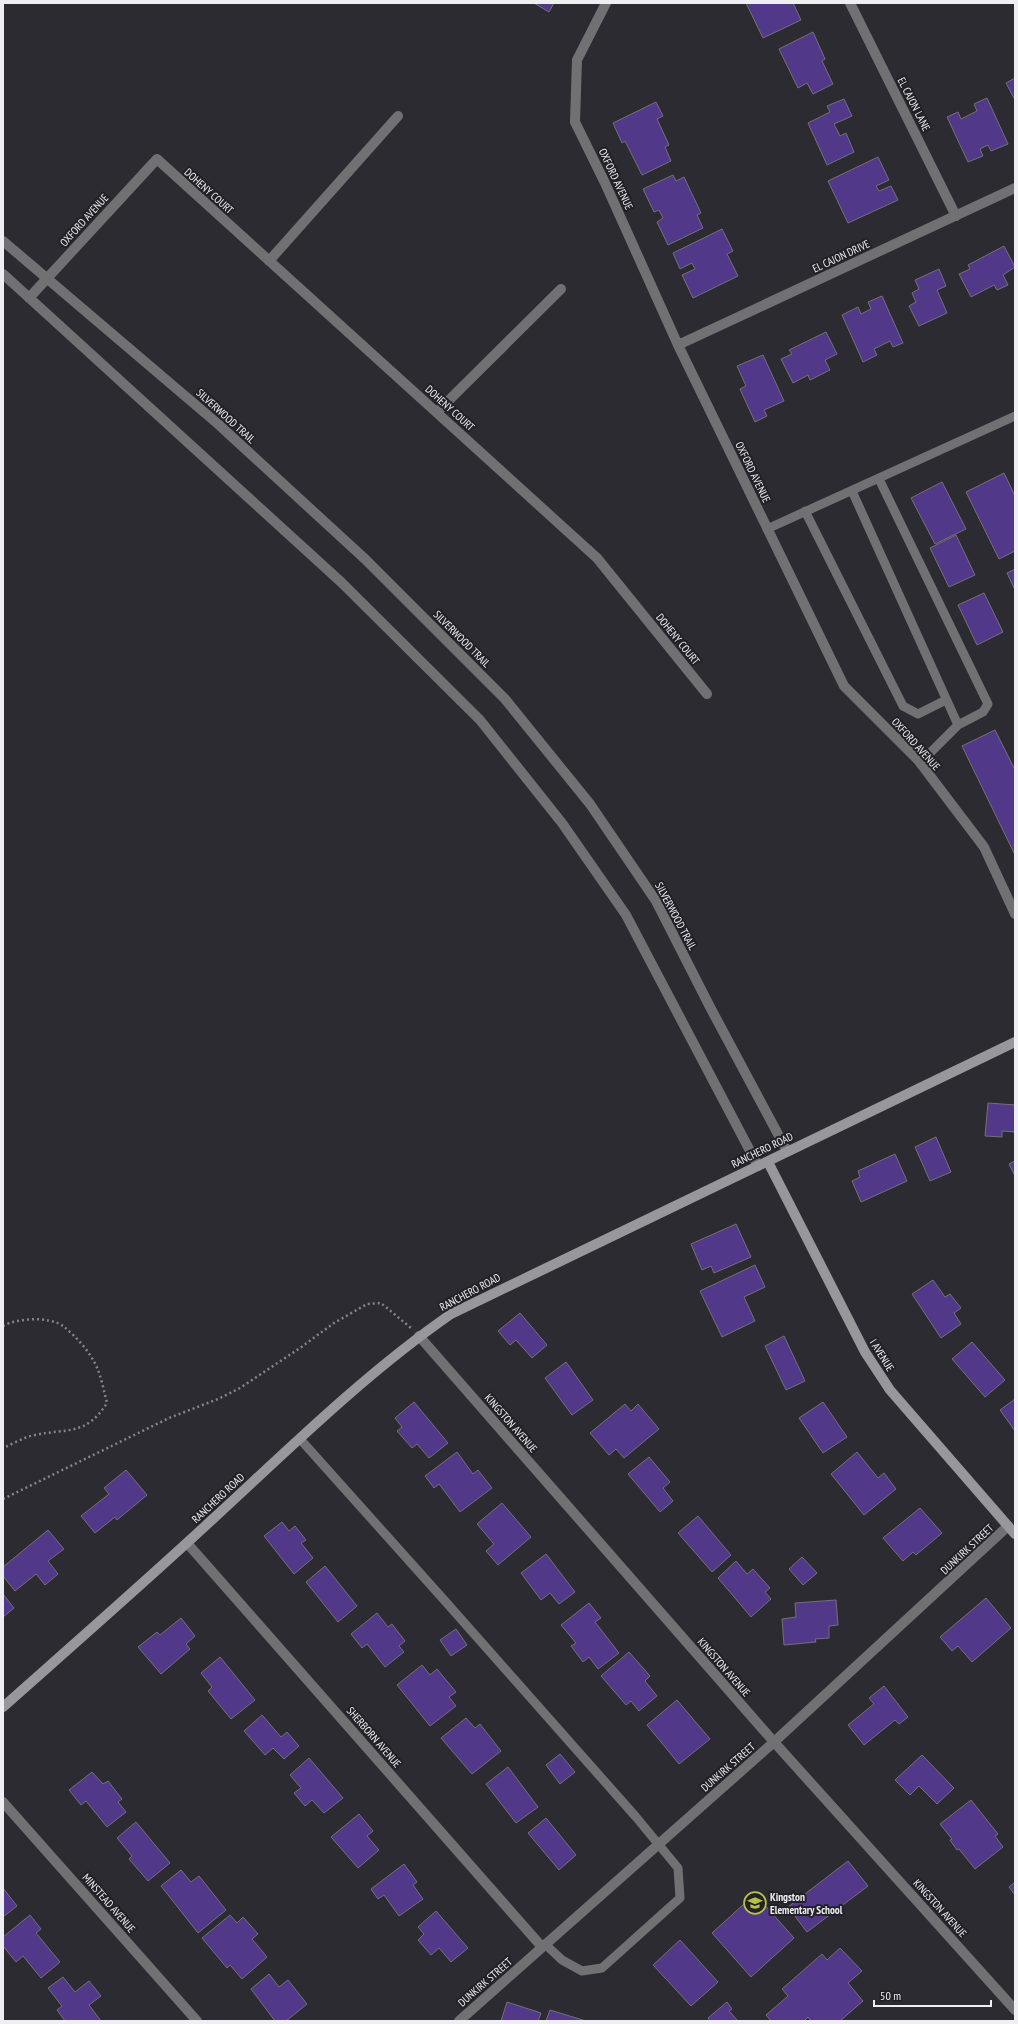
<svg xmlns="http://www.w3.org/2000/svg" width="1018" height="2024" font-family="'PT Sans Narrow',sans-serif">
  <rect width="100%" height="100%" fill="#2c2b31"/>
  <path fill="#513889" stroke="#737178" d="M534 3H554L549 12Z
    M746 3H793L801 20 763 38Z
    M813 32 825 59 822 61 833 84 813 94 807 83 798 88 779 49Z
    M1015 78V100L1006 83Z
    M987 98 1008 144 991 151 988 145 980 149 983 156 968 162 947 117 958 112 961 119 977 111 974 104Z
    M844 99 852 116 834 124 840 136 846 133 854 152 827 165 808 123 830 112 827 106Z
    M656 102 663 116 657 119 669 145 665 147 671 161 642 175 625 141 622 143 613 123Z
    M878 157 889 180 876 186 879 191 891 186 898 200 848 223 828 181Z
    M673 175 676 181 684 177 701 213 697 215 703 228 668 245 657 222 663 218 659 210 654 212 643 189Z
    M722 229 733 251 727 254 738 276 693 298 682 275 695 269 692 263 680 269 673 253Z
    M1004 246 1015 267 1003 275 1008 285 997 290 994 285 971 297 959 274 970 269 968 265Z
    M939 269 946 286 937 290 947 313 919 326 909 306 916 302 912 293 919 289 915 280Z
    M882 296 903 343 893 347 890 341 874 349 877 355 863 362 842 315 858 307 861 314 871 309 868 302Z
    M826 332 837 354 825 360 830 370 810 380 808 375 793 383 781 359 792 354 789 350Z
    M763 355 784 401 764 410 767 416 755 422 740 389 746 386 737 366Z
    M1004 473 1015 496V551L999 559 966 492Z
    M942 482 966 529 935 544 911 498Z
    M956 535 975 575 949 587 930 548Z
    M1015 569V590L1007 573Z
    M984 593 1003 632 977 645 958 605Z
    M995 730 1015 770V855L962 746Z
    M988 1103 1015 1105V1132L1002 1131V1137L985 1136Z
    M936 1137 951 1172 930 1181 915 1147Z
    M895 1154 907 1181 861 1202 852 1181 860 1177 858 1171Z
    M1015 1161V1176L1009 1164Z
    M736 1224 751 1257 714 1273 711 1266 702 1270 691 1244Z
    M755 1265 765 1287 744 1297 755 1321 722 1337 700 1291Z
    M933 1280 945 1297 950 1294 961 1308 954 1313 961 1324 941 1338 912 1294Z
    M520 1313 547 1345 532 1358 516 1340 510 1345 498 1331Z
    M784 1336 805 1381 786 1390 765 1346Z
    M972 1342 1005 1380 985 1397 952 1359Z
    M566 1362 593 1400 572 1415 545 1378Z
    M1015 1399V1431L1000 1410Z
    M414 1402 448 1443 429 1458 417 1444 412 1448 397 1431 402 1427 395 1418Z
    M823 1402 847 1437 823 1453 799 1418Z
    M625 1404 631 1411 638 1404 659 1429 624 1458 616 1449 609 1455 590 1433Z
    M457 1452 473 1474 478 1470 492 1488 460 1512 439 1484 434 1488 425 1476Z
    M857 1452 878 1478 884 1473 896 1489 864 1515 831 1474Z
    M649 1457 670 1482 663 1488 673 1501 660 1512 628 1474Z
    M126 1470 147 1495 117 1520 115 1517 95 1533 81 1516 109 1494 104 1488Z
    M502 1503 531 1537 498 1565 486 1551 494 1544 477 1524Z
    M920 1508 942 1533 916 1555 913 1552 903 1561 883 1538Z
    M698 1516 731 1555 712 1572 678 1533Z
    M282 1522 289 1531 295 1526 306 1540 301 1543 313 1558 294 1574 264 1536Z
    M48 1530 64 1549 48 1561 58 1574 45 1585 36 1574 15 1591 3 1576V1567Z
    M546 1554 575 1592 559 1604 550 1593 541 1600 521 1573Z
    M802 1557 817 1573 803 1585 789 1569Z
    M736 1561 747 1574 753 1569 770 1588 765 1592 771 1599 751 1617 718 1578Z
    M325 1566 357 1606 338 1622 306 1582Z
    M3 1594 14 1608 3 1617Z
    M986 1598 1011 1628 972 1662 958 1646 952 1651 940 1637Z
    M836 1600 838 1625 829 1626V1638L815 1639 816 1642 784 1645 782 1619 796 1617 795 1603Z
    M589 1603 601 1618 595 1622 619 1653 598 1669 589 1657 583 1662 571 1646 576 1643 561 1625Z
    M377 1613 388 1627 392 1624 405 1641 399 1646 404 1652 385 1667 367 1644 362 1648 351 1634Z
    M181 1618 195 1636 186 1644 190 1649 161 1674 138 1647 157 1632 160 1635Z
    M456 1629 467 1645 451 1656 440 1640Z
    M629 1652 650 1676 645 1681 657 1696 639 1711 631 1701 626 1705 601 1676Z
    M220 1657 255 1700 231 1719 208 1691 212 1687 201 1673Z
    M422 1665 430 1675 437 1669 456 1692 449 1697 456 1706 430 1726 397 1685Z
    M884 1686 908 1717 899 1724 895 1720 864 1745 848 1725 874 1704 869 1698Z
    M677 1700 710 1739 679 1764 647 1725Z
    M262 1715 281 1737 287 1732 299 1746 284 1759 273 1748 265 1755 244 1731Z
    M466 1718 475 1728 480 1724 501 1751 472 1774 441 1738Z
    M560 1754 575 1772 560 1784 546 1765Z
    M922 1755 954 1788 937 1804 919 1786 910 1795 895 1780Z
    M309 1758 343 1798 324 1813 312 1800 305 1806 294 1793 301 1788 290 1775Z
    M508 1767 538 1807 516 1823 486 1784Z
    M92 1772 103 1784 108 1781 122 1799 118 1802 126 1812 107 1827 86 1801 81 1805 69 1790Z
    M971 1800 998 1834 995 1836 1003 1847 975 1869 959 1849 957 1850 950 1840 952 1839 940 1824Z
    M359 1814 373 1831 367 1836 379 1850 358 1868 331 1837Z
    M546 1818 576 1855 559 1870 528 1833Z
    M136 1822 170 1863 148 1881 129 1859 132 1856 117 1838Z
    M848 1861 868 1886 807 1932 788 1907Z
    M404 1864 417 1882 413 1885 423 1899 399 1916 384 1895 378 1899 371 1889Z
    M181 1870 191 1882 199 1876 226 1910 198 1933 161 1886Z
    M1015 1882V1895L1009 1887Z
    M3 1888 17 1906 3 1917Z
    M755 1894 794 1938 751 1977 712 1933Z
    M436 1911 468 1948 451 1962 439 1948 431 1955 418 1940 424 1934 418 1927Z
    M30 1915 41 1929 36 1933 60 1962 41 1978 23 1956 16 1962 3 1946V1937Z
    M230 1915 237 1923 243 1917 258 1934 252 1939 267 1957 242 1979 230 1965 227 1968 202 1938Z
    M680 1940 718 1982 691 2006 653 1965Z
    M840 1948 862 1971 848 1983 863 2001 840 2021H811L808 2017 804 2021H771L766 2015 788 1996 782 1989 822 1954 827 1960Z
    M269 1974 279 1987 288 1980 307 2004 286 2021H275L251 1989Z
    M63 1977 75 1992 89 1981 101 1996 89 2005 101 2021H65L57 2010 62 2006 48 1988Z
    M507 2002 541 2013 538 2021H501Z
    M727 2002 732 2009 729 2011 738 2021H710L708 2018Z
    M550 2010 586 2021H546Z"/>
  <g fill="none" stroke-linecap="round" stroke-linejoin="round">
    <path stroke="#858489" stroke-width="2.5" stroke-dasharray="2 3" stroke-linecap="butt" d="M3 1326C17 1318 49 1316 63 1326 76 1336 92 1354 98 1370 102 1380 104 1392 107 1403 86 1436 68 1428 35 1435 24 1437 13 1444 3 1448
      M3 1499 169 1418 218 1399 240 1388 300 1348 334 1323 367 1304 381 1303 411 1328"/>
    <path stroke="#717174" stroke-width="9" d="M879 479 988 704 983 712 958 725 920 763
      M852 491 958 725
      M805 511 903 706 918 714 946 700
      M767 529 1015 416
      M300 1439 445 1601 636 1817 678 1868 680 1898 602 1968 582 1971 562 1960 545 1944"/>
    <path stroke="#717174" stroke-width="10" d="M606 3 577 60 575 122 605 183 678 345 844 686 918 760 984 847 1015 914
      M850 3 956 216
      M3 241 218 424 365 559 505 699 590 804 656 901 710 1007 787 1151
      M269 261 398 116
      M3 274 341 582 480 720 562 823 626 915 758 1166
      M29 298 157 159 597 558 707 694
      M678 345 1015 188
      M437 412 561 289
      M419 1336 774 1742 1015 2010
      M187 1543 542 1947
      M3 1802 197 2021
      M459 2021 774 1742 1008 1526"/>
    <path stroke="#98979c" stroke-width="10" d="M768 1162 865 1352 890 1390 1015 1534
      M3 1707C74 1644 146 1581 215 1517 291 1447 366 1373 451 1314L1015 1042"/>
  </g>
  <defs>
    <g id="school-ring" transform="scale(1.15)"><circle r="9.5" fill="#222127" stroke="#b6c148" stroke-width="1.5"/><path d="M0-5L7-2L0 1L-7-2ZM-4 1L0 2.5L4 1V4Q0 6-4 4Z" fill="#b6c148"/></g>
  </defs>
  <g fill-rule="evenodd">
    <use href="#school-ring" x="755" y="1903"/>
  </g>
  <g text-anchor="middle" dominant-baseline="central" stroke-width="4" stroke-linejoin="round" paint-order="stroke">
    <g font-size="11" fill="#efeef2" stroke="#222127">
      <text transform="translate(914 104) rotate(63)">EL CAJON LANE</text>
      <text transform="translate(616 179) rotate(65)">OXFORD AVENUE</text>
      <text transform="translate(209 191) rotate(42)">DOHENY COURT</text>
      <text transform="translate(84 220) rotate(-48)">OXFORD AVENUE</text>
      <text transform="translate(841 256) rotate(-25)">EL CAJON DRIVE</text>
      <text transform="translate(450 408) rotate(42)">DOHENY COURT</text>
      <text transform="translate(226 416) rotate(42)">SILVERWOOD TRAIL</text>
      <text transform="translate(753 472) rotate(64)">OXFORD AVENUE</text>
      <text transform="translate(462 639) rotate(45)">SILVERWOOD TRAIL</text>
      <text transform="translate(678 639) rotate(51)">DOHENY COURT</text>
      <text transform="translate(916 744) rotate(48)">OXFORD AVENUE</text>
      <text transform="translate(676 916) rotate(62)">SILVERWOOD TRAIL</text>
      <text transform="translate(762 1150) rotate(-26)">RANCHERO ROAD</text>
      <text transform="translate(470 1292) rotate(-28)">RANCHERO ROAD</text>
      <text transform="translate(882 1355) rotate(58)">I AVENUE</text>
      <text transform="translate(511 1423) rotate(49)">KINGSTON AVENUE</text>
      <text transform="translate(218 1498) rotate(-43)">RANCHERO ROAD</text>
      <text transform="translate(967 1549) rotate(-43)">DUNKIRK STREET</text>
      <text transform="translate(724 1667) rotate(49)">KINGSTON AVENUE</text>
      <text transform="translate(374 1737) rotate(49)">SHERBORN AVENUE</text>
      <text transform="translate(728 1767) rotate(-41)">DUNKIRK STREET</text>
      <text transform="translate(109 1903) rotate(49)">MINSTEAD AVENUE</text>
      <text transform="translate(940 1908) rotate(48)">KINGSTON AVENUE</text>
      <text transform="translate(485 1982) rotate(-41)">DUNKIRK STREET</text>
    </g>
    <g font-size="11" font-weight="bold" fill="#efeef2" stroke="#222127" text-anchor="start">
      <text x="770" y="1897">Kingston<tspan x="770" dy="13">Elementary School</tspan></text>
    </g>
  </g>
  <rect width="1018" height="2024" fill="none" stroke="#efeef2" stroke-width="8"/>
  <path d="M874 2000v6h117v-6" fill="none" stroke="#efeef2" stroke-width="2"/>
  <text x="880" y="2000" font-size="12" fill="#efeef2" stroke="#222127" stroke-width="3" paint-order="stroke">50 m</text>
</svg>
